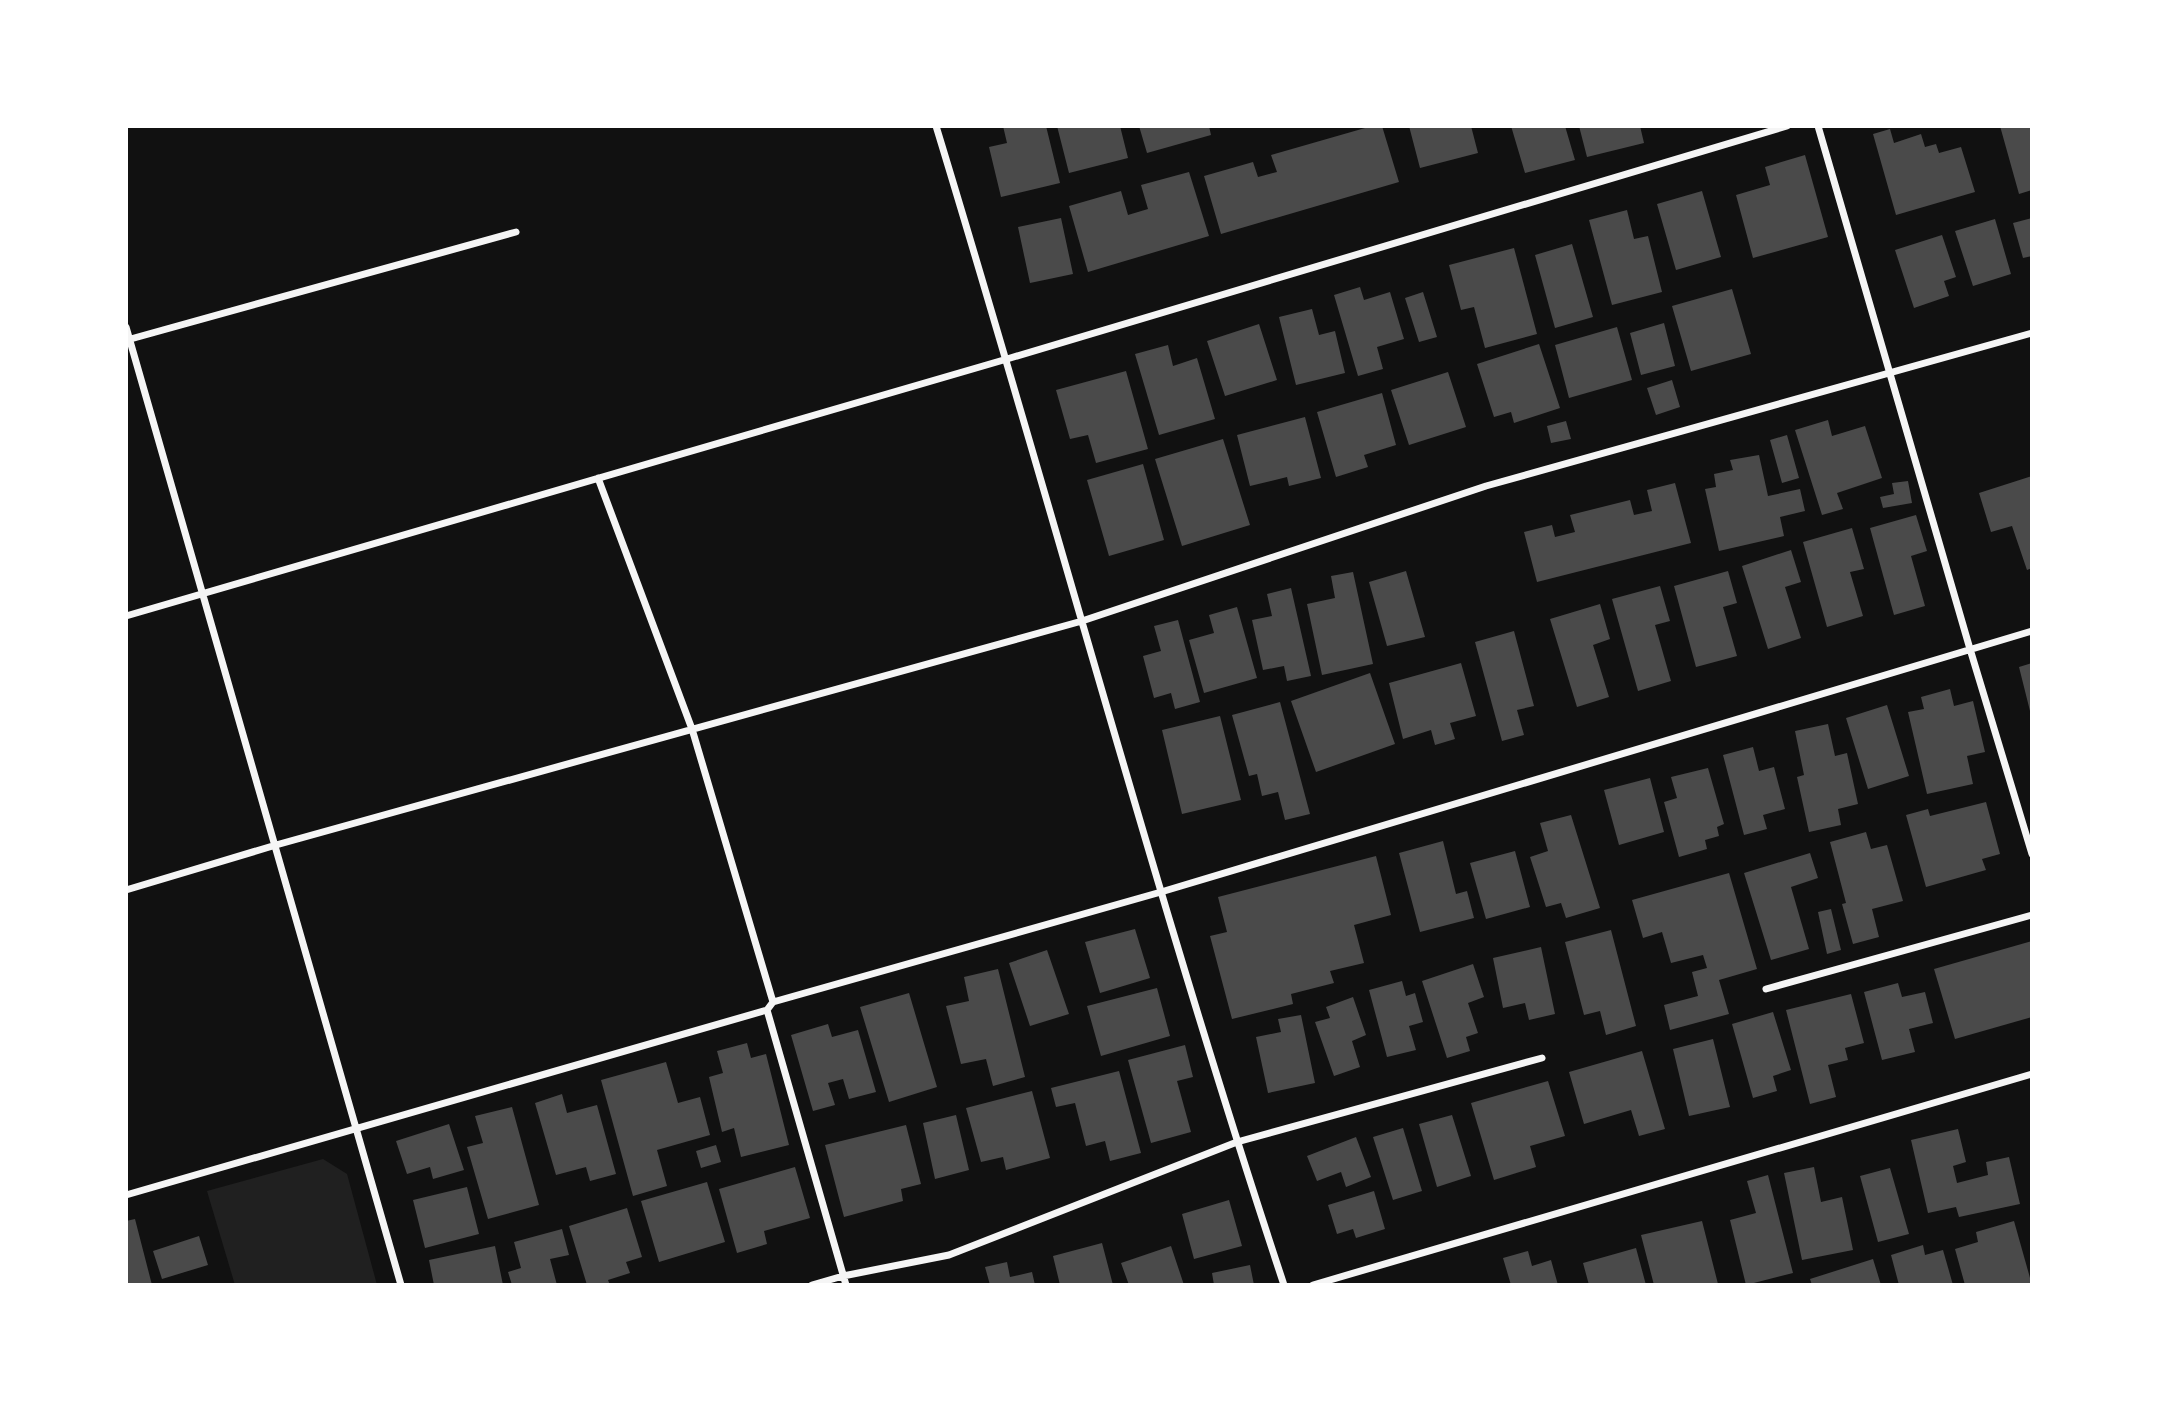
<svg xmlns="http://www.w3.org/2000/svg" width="2158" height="1411" font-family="'Playfair Display',serif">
  <rect width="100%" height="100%" fill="#111"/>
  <path fill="#202020" d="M323 1159 347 1174 377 1285H235L207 1191Z"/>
  <path fill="#4a4a4a" d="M1003 126H1046L1060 183 1001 197 989 147 1007 143Z
    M1057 126H1120L1128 158 1069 173Z
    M1139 126H1209L1211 135 1147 153Z
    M1372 126H1382L1399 182 1221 234 1204 176 1253 162 1258 177 1277 172 1271 155Z
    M1409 126H1471L1478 153 1420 168Z
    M1511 126H1565L1575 160 1525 173Z
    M1579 126H1640L1644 143 1587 157Z
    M2000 126H2032V190L2019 194Z
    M1890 129 1894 143 1921 134 1925 147 1936 144 1939 153 1961 147 1975 192 1896 215 1873 134Z
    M1805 155 1828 237 1753 258 1736 195 1770 185 1765 167Z
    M1189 172 1209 236 1088 272 1069 206 1121 191 1128 215 1148 209 1141 185Z
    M1702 191 1721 257 1676 270 1657 204Z
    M1627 210 1634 239 1648 236 1662 292 1612 305 1589 220Z
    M1061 218 1073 274 1030 283 1018 227Z
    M2032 218V256L2023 258 2013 223Z
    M1995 219 2011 274 1973 286 1955 231Z
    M1942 235 1956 277 1944 281 1949 296 1914 308 1895 250Z
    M1572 244 1593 317 1555 328 1535 255Z
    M1514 248 1537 334 1485 348 1474 307 1461 310 1449 265Z
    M1360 287 1364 300 1390 292 1404 339 1377 347 1383 369 1358 376 1334 295Z
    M1732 289 1751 354 1691 371 1672 306Z
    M1423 292 1437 337 1419 342 1405 298Z
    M1312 309 1319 335 1335 331 1345 373 1296 385 1279 317Z
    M1664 323 1675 366 1641 375 1630 333Z
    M1259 324 1277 380 1225 396 1207 341Z
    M1617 327 1632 380 1569 398 1555 345Z
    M1539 344 1560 408 1514 423 1511 412 1494 417 1477 364Z
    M1168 345 1173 366 1197 358 1215 419 1159 435 1135 354Z
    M1126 371 1148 449 1096 463 1088 435 1070 439 1056 390Z
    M1448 372 1466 427 1409 445 1391 390Z
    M1672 380 1680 407 1656 415 1647 388Z
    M1382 393 1396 445 1364 455 1368 467 1336 477 1317 412Z
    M1305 417 1321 478 1289 486 1287 477 1250 486 1237 435Z
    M1828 420 1832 436 1865 426 1882 478 1837 493 1843 509 1822 515 1795 430Z
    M1566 421 1571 439 1551 443 1547 426Z
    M1787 435 1799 478 1782 483 1770 440Z
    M1223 439 1250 525 1182 546 1155 459Z
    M1759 455 1768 496 1800 489 1805 511 1780 517 1784 536 1719 551 1705 489 1716 487 1714 474 1733 470 1730 460Z
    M1143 464 1164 540 1109 556 1087 480Z
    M2032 476V568L2027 570 2012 526 1991 532 1979 493Z
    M1908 481 1912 503 1883 508 1880 497 1894 494 1892 483Z
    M1675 483 1691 543 1537 582 1524 532 1552 525 1555 537 1575 532 1570 515 1630 500 1634 515 1652 511 1647 490Z
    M1916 515 1927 551 1911 556 1925 606 1894 615 1870 528Z
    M1852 528 1864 569 1850 572 1863 616 1827 627 1803 542Z
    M1791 550 1801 582 1785 587 1801 638 1768 649 1742 566Z
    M1406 571 1425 637 1387 646 1369 582Z
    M1728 571 1737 603 1723 607 1737 656 1696 667 1674 586Z
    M1353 572 1373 664 1322 675 1307 604 1335 598 1331 576Z
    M1660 586 1670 621 1655 625 1671 681 1638 691 1612 599Z
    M1291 588 1311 676 1287 681 1284 666 1263 670 1252 620 1272 616 1267 594Z
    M1600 604 1610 639 1593 645 1609 697 1577 707 1550 619Z
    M1237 607 1257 678 1204 693 1189 640 1214 633 1209 615Z
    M1178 620 1200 702 1175 709 1171 693 1154 698 1143 656 1161 651 1154 626Z
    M1514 631 1534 706 1517 710 1524 735 1502 741 1475 642Z
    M1461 663 1476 716 1450 723 1455 739 1435 745 1431 730 1403 739 1389 683Z
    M2032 663V715H2031L2019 667Z
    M1370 673 1395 744 1316 772 1291 701Z
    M1950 689 1954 706 1973 701 1985 752 1967 756 1973 784 1927 794 1908 712 1924 709 1921 697Z
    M1280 702 1310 814 1285 820 1278 792 1262 796 1257 774 1249 776 1232 715Z
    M1887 705 1909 776 1868 789 1846 718Z
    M1220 716 1241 800 1182 814 1162 730Z
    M1828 724 1835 756 1847 753 1858 804 1838 809 1841 825 1809 832 1797 777 1804 775 1795 731Z
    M1753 747 1759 771 1774 767 1785 809 1763 815 1767 829 1744 835 1723 755Z
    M1708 768 1724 824 1717 827 1719 836 1705 840 1707 849 1679 857 1664 802 1677 798 1671 777Z
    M1650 778 1664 832 1619 845 1604 790Z
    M1986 802 2000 854 1982 859 1986 870 1926 887 1906 815 1928 809 1930 816Z
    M1571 815 1600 908 1566 918 1561 903 1546 907 1530 857 1548 851 1540 823Z
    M1866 832 1871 849 1887 845 1903 901 1872 909 1879 937 1853 944 1842 904 1846 903 1830 842Z
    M1443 841 1456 894 1467 891 1474 918 1420 932 1399 853Z
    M1515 851 1530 907 1486 919 1470 863Z
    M1810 853 1818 878 1791 887 1809 949 1771 960 1744 873Z
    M1376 856 1391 915 1354 925 1364 963 1330 971 1334 983 1291 994 1293 1004 1232 1019 1210 936 1227 932 1218 897Z
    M1729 873 1757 969 1719 980 1729 1014 1670 1030 1664 1005 1698 996 1692 972 1707 968 1703 955 1671 963 1662 932 1643 938 1632 900Z
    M1831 909 1841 950 1827 954 1818 912Z
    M1135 929 1150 978 1100 993 1085 942Z
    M1611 930 1636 1026 1606 1035 1600 1011 1584 1015 1565 942Z
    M2032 941V1017L1955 1039 1934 969Z
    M1541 947 1555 1014 1529 1020 1525 1003 1503 1008 1493 958Z
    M1047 950 1069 1014 1030 1026 1009 963Z
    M1473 964 1484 997 1468 1003 1478 1033 1466 1037 1470 1051 1447 1058 1422 981Z
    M998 969 1025 1077 993 1086 986 1059 961 1064 946 1006 969 1001 964 977Z
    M1402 981 1406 996 1415 993 1423 1022 1409 1026 1416 1050 1387 1057 1369 990Z
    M1898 983 1902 997 1925 992 1933 1023 1909 1029 1915 1052 1882 1060 1864 992Z
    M1157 988 1170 1036 1101 1056 1087 1006Z
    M909 993 937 1087 889 1102 860 1007Z
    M1851 994 1864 1043 1845 1048 1848 1060 1828 1065 1836 1097 1810 1104 1786 1010Z
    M1353 997 1366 1035 1352 1041 1360 1067 1334 1076 1315 1022 1330 1018 1326 1007Z
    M1773 1012 1791 1070 1773 1076 1777 1091 1753 1098 1732 1024Z
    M1301 1015 1315 1083 1268 1093 1256 1037 1281 1032 1278 1019Z
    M828 1024 832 1037 858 1030 876 1092 849 1099 843 1079 828 1083 835 1105 813 1111 791 1035Z
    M1713 1039 1730 1107 1689 1116 1673 1049Z
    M747 1043 751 1058 766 1054 789 1145 741 1157 734 1128 722 1132 709 1077 723 1073 717 1051Z
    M1185 1045 1193 1077 1177 1081 1191 1132 1151 1143 1128 1060Z
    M1642 1051 1665 1129 1639 1136 1631 1110 1584 1124 1569 1072Z
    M666 1062 678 1103 700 1097 710 1135 657 1150 667 1186 633 1196 601 1080Z
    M1119 1071 1141 1153 1110 1161 1105 1141 1086 1146 1075 1103 1056 1107 1051 1088Z
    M1548 1081 1565 1136 1530 1146 1536 1167 1494 1180 1471 1103Z
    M1032 1091 1050 1158 1006 1170 1003 1157 981 1162 966 1108Z
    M562 1094 567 1113 597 1105 616 1174 590 1181 586 1167 556 1175 535 1103Z
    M512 1107 539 1205 488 1219 467 1147 483 1143 475 1116Z
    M956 1115 969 1170 935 1179 923 1123Z
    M1452 1115 1471 1176 1437 1187 1419 1124Z
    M449 1124 464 1170 433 1179 430 1167 407 1174 396 1141Z
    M906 1125 921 1184 901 1189 903 1201 844 1217 825 1145Z
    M1403 1128 1422 1191 1393 1200 1373 1137Z
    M1958 1129 1966 1162 1953 1166 1957 1183 1988 1175 1986 1162 2009 1157 2020 1204 1959 1217 1956 1207 1928 1213 1911 1140Z
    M1356 1137 1371 1177 1346 1187 1341 1172 1317 1181 1307 1156Z
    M716 1145 721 1162 701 1168 696 1151Z
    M795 1167 810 1218 764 1231 767 1244 737 1253 719 1189Z
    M1814 1167 1821 1202 1842 1197 1853 1250 1802 1260 1784 1173Z
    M1890 1168 1909 1234 1878 1242 1860 1176Z
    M1768 1175 1793 1273 1746 1285 1730 1220 1756 1213 1747 1181Z
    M707 1182 725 1242 659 1262 641 1201Z
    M467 1187 479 1234 425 1248 413 1200Z
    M1374 1191 1385 1229 1356 1238 1353 1229 1337 1234 1328 1205Z
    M1229 1200 1242 1246 1194 1259 1182 1214Z
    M627 1208 642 1257 626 1262 630 1273 608 1280 610 1285H587L569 1226Z
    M135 1219 152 1285H126V1221Z
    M1702 1221 1718 1284 1654 1285 1641 1235Z
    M2014 1221 2032 1285H1965L1955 1249 1978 1242 1976 1232Z
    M562 1229 569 1255 550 1259 557 1285H512L508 1272 521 1268 514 1242Z
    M199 1236 208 1265 162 1279 153 1251Z
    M1102 1243 1113 1285H1060L1053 1256Z
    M1923 1245 1925 1255 1943 1250 1953 1285H1899L1891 1255Z
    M495 1246 503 1285H434L429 1260Z
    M1171 1246 1184 1285H1129L1121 1263Z
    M1636 1248 1646 1285H1589L1583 1263Z
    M1528 1251 1532 1266 1551 1260 1558 1285H1511L1503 1258Z
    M1873 1259 1881 1285H1812L1810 1279Z
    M1007 1262 1010 1277 1032 1272 1035 1285H990L985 1267Z
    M1250 1265 1254 1285H1214L1212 1273Z"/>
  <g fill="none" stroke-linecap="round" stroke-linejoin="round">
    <path stroke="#f5f5f5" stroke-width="7" d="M936 126C1054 512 1157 902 1284 1285
      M1818 126 1970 649 2032 854
      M126 327 401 1285
      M127 340 516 232
      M598 478 692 729 773 1002
      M126 616 1007 359 1787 126
      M126 890 276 845 1082 621 1486 486 2032 333
      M1766 989 2032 915
      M767 1010 846 1285
      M126 1195 767 1010 773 1002 1161 892 2032 631
      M812 1285 843 1276 949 1255 1237 1142 1542 1058
      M1313 1285 2032 1074"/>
  </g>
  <rect width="2158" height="1411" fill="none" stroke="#ffffff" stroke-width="256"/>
</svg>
